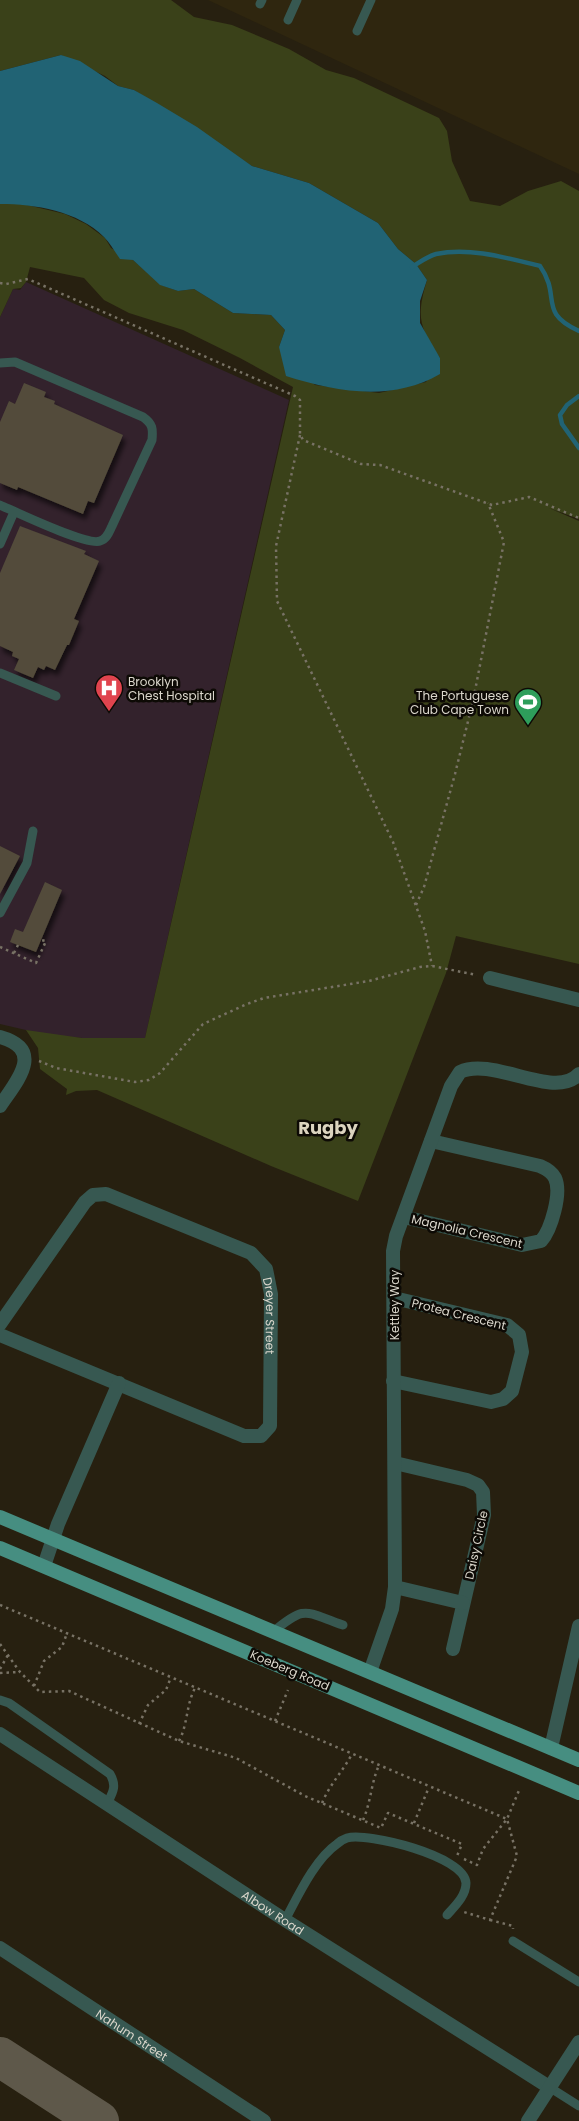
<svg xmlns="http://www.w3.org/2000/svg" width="579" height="2121" font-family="Poppins,sans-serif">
  <defs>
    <filter id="shadow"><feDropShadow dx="3" dy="5.5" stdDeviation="2.5" flood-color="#0009"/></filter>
  </defs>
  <rect width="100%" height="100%" fill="#272010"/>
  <path fill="#2f260f" d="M208 0H579V174Z"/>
  <path fill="#33222c" d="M26 282 289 400 145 1038H82L43 1034 0 1024V317L13 289 20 290Z"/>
  <path fill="#3a4119" d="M0 0H171L194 17 232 25 289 49 326 70 354 78 439 118 447 131 452 161 470 201 500 206 528 191 561 181 579 191V519L549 508 579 521V964L456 936 446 973 358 1201 271 1166 97 1090 76 1091 66 1095 67 1089 40 1069 38 1048 26 1030 82 1038H145L293 387 240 358 183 330 129 313 104 300 84 278 30 267 26 282 21 288 13 289 0 317V204H23L65 214 86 224 105 238 111 248 133 260 161 285 178 291 194 289 233 313 271 315 285 330 279 347 315 385 379 393 426 382 440 358C419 327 416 317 427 280L416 264 398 249 378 223 309 183 252 166 134 90 118 86 105 76 61 55 0 71Z"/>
  <path fill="#216374" d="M61 55 80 61 118 86 134 90 157 103 197 127 252 166 309 183 378 223 398 249 416 264 427 280 420 301V323L440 358V374C392 402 336 392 286 376L279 347 285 330 271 315 233 313 194 289 178 291 160 285 133 260 120 259C115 252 110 243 104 237 78 211 35 204 0 204V71Z"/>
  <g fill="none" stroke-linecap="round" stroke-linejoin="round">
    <path stroke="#216374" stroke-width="4.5" d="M412 267C420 262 428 256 436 254 470 247 507 258 540 266 562 297 537 312 579 331
      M579 396 567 405 560 415 562 424 579 448"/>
    <path stroke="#5e584a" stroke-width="40" d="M0 2057 99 2121"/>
  </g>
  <path fill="#524b3a" filter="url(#shadow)" d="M24 383 46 392 44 397 55 401 54 404 123 435 94 503 88 501 83 514 18 487 17 490 0 483V422L9 401 15 404Z
    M20 526 86 551 84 554 99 561 74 619 79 621 69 645H67L55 670 46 666 44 670 38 667 33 678 14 670 19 659 12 656 13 652 0 646V573Z
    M0 846 20 856 0 894Z
    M45 882 62 890 36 952 10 942 15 929 23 932Z"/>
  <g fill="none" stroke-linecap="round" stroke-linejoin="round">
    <path stroke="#787265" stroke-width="2.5" stroke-dasharray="2.5 4" stroke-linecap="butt" d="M0 283 6 284 28 279 295 396 300 400V434L303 440 361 464 380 465 492 505 529 497 579 518
      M300 435 276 546 277 601 393 842 425 931 432 966
      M416 905 424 887 455 774 473 701 504 542 488 503
      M0 947 36 963 46 941 41 940
      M14 953 18 945
      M39 1061 56 1068 135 1082 149 1080 160 1073 203 1024 247 1004 264 998 369 981 420 967 432 966 477 975
      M0 1605 507 1819 517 1856 490 1920 464 1912
      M0 1644 20 1672 40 1692 69 1691 179 1741 236 1758 305 1796 381 1828 388 1813 462 1844 457 1856
      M0 1669 8 1655
      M0 1673 20 1672
      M34 1686 44 1661 62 1647 67 1633
      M275 1721 288 1690
      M139 1724 148 1705 166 1690 171 1677
      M179 1741C188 1724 186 1705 195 1688
      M322 1803C330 1784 343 1771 352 1754
      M363 1820C371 1802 371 1783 379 1765
      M414 1823 429 1787
      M464 1859 477 1865 483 1849 507 1819 520 1788
      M490 1920 513 1926V1929"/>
    <path stroke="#375851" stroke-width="9" d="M260 4 262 0
      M288 20 297 0
      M357 31 371 0
      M0 363 15 362 143 417C153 424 153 429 152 440L112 526C109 532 107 539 100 541 87 546 16 512 0 505
      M0 544 14 512
      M0 673 56 696
      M0 913 27 863 33 831
      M273 1632C306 1604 305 1612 343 1625
      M0 1700 9 1703 110 1774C117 1786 113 1792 107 1804
      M285 1920C298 1896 315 1859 337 1844 339 1842 344 1839 347 1838 367 1832 465 1856 466 1883 466 1896 455 1906 447 1915
      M513 1941 579 1982
      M549 2087 579 2106"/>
    <g stroke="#375851" stroke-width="14">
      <path d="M490 978 579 1000"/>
      <path d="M0 1037C46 1050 16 1082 0 1106"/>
      <path d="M404 1217 522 1245 541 1241C551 1230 562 1193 555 1178 552 1172 547 1169 540 1166L431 1141"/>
      <path id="s1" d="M0 1324 85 1202 93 1195 106 1194 251 1253 266 1269 271 1294 270 1426 261 1436H244L0 1335"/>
      <path d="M393 1381 491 1402 503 1399 512 1391 522 1352 519 1335 507 1325 394 1298"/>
      <path d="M395 1463 467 1480 478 1485 483 1492 484 1515 453 1649"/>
      <path d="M44 1566 58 1524 119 1383"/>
      <path d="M395 1587 463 1603"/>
      <path d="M370 1672 392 1609 395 1587 393 1251 396 1236 451 1086 460 1072C493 1056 555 1101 579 1074"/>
      <path id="s2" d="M0 1734 285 1920 549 2087"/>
      <path d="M551 1748 579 1626"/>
      <path id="s3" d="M0 1948 264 2121"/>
      <path d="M528 2121 579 2042"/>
    </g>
    <path stroke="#468e81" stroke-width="14" d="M0 1517 579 1760
      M0 1548 579 1793"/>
  </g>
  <defs>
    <g id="hospital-pin" transform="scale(1.4375)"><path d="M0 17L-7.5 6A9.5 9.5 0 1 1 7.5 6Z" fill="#e0444e" stroke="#0d0a05"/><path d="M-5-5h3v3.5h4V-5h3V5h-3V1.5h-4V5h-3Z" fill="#fff"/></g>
    <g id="stadium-pin" transform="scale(1.4375)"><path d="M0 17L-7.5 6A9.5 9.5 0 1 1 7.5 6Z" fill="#2e9e5b" stroke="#0d0a05"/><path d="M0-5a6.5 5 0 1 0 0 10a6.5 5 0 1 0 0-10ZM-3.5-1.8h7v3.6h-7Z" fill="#fff"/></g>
  </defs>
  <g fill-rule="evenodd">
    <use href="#hospital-pin" x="109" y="688"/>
    <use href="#stadium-pin" x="528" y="702"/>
  </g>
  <g text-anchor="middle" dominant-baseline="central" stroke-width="5" stroke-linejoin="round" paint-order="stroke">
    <g font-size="12" fill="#dbd7cc" stroke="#0d0a05" text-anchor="start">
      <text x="128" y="681">Brooklyn<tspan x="128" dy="14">Chest Hospital</tspan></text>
      <text x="509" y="695" text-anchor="end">The Portuguese<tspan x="509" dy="14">Club Cape Town</tspan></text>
    </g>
    <g font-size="12" fill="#dbd7cc" stroke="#0d0a05">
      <text transform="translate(467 1231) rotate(13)">Magnolia Crescent</text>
      <text transform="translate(394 1305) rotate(-90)">Kettley Way</text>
      <text transform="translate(459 1314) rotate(14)">Protea Crescent</text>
      <text stroke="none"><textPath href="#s1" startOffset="398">Dreyer Street</textPath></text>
      <text transform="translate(476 1545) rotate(-78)">Daisy Circle</text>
      <text transform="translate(290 1670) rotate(23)">Koeberg Road</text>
      <text stroke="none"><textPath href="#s2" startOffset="326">Albow Road</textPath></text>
      <text stroke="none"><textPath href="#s3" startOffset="158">Nahum Street</textPath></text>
    </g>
    <g font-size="18" font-weight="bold" fill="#dcd4bf" stroke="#0d0a05">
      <text x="328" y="1127">Rugby</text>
    </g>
  </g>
</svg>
